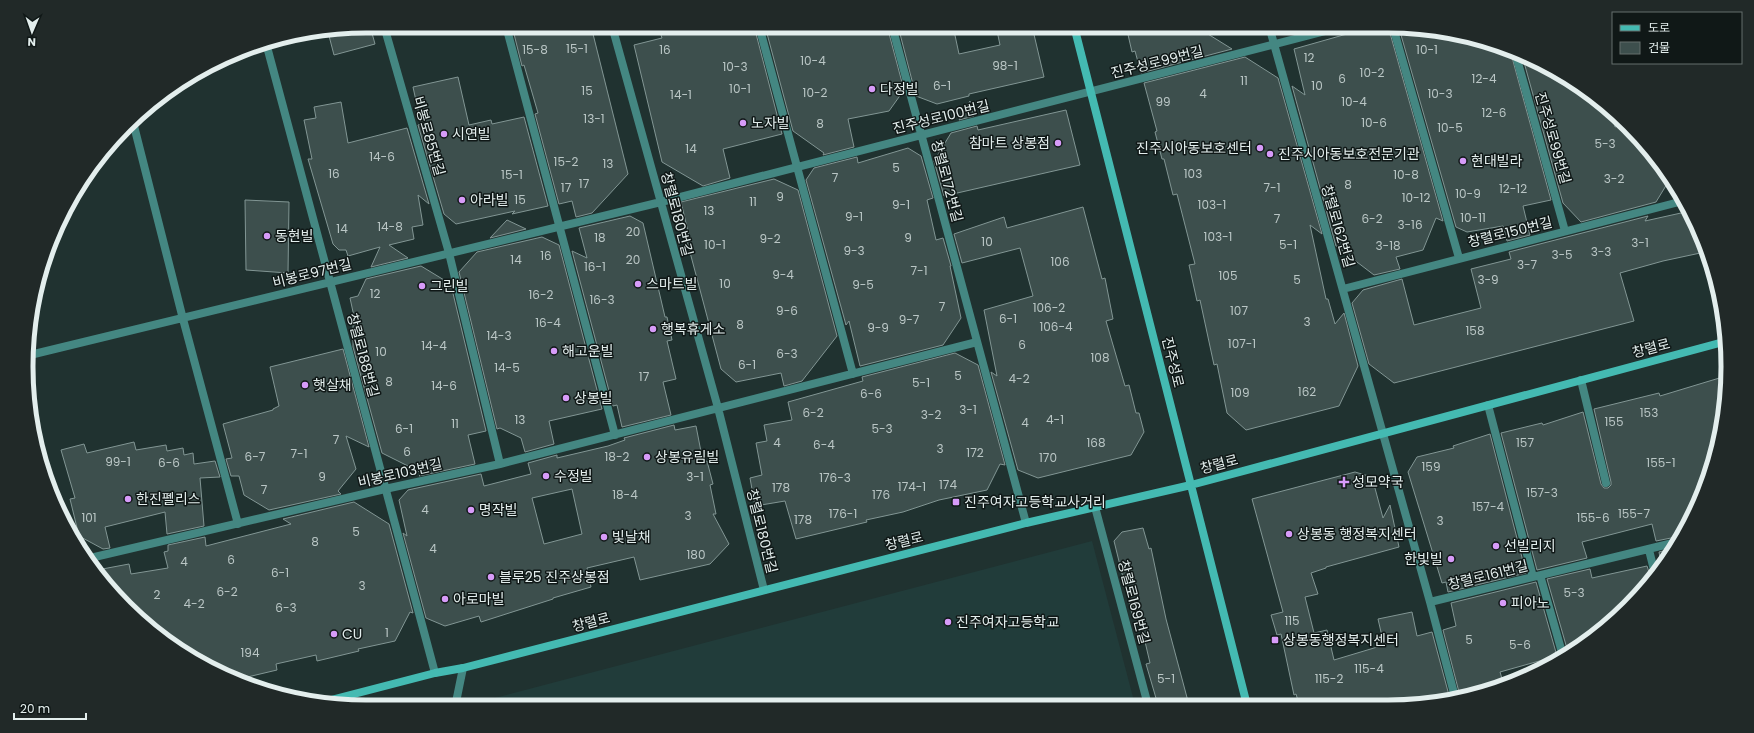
<svg xmlns="http://www.w3.org/2000/svg" width="1754" height="733" font-family="Poppins,'Noto Sans KR',sans-serif">
  <rect width="100%" height="100%" fill="#203230"/>
  <path fill="#213c3a" d="M1092 541 1135 705 472 707V704Z"/>
  <path fill="#3d4f4d" stroke="#829694" fill-rule="evenodd" d="M370 26 375 44 334 55 328 32Z
    M512 26H591L628 174 592 213 576 217 572 201 559 204 535 114 538 113 524 65 522 66Z
    M672 26H754L782 134 723 149 730 178 703 186 662 162 634 45 662 38 660 32 673 29Z
    M765 26H887L904 90 889 111 848 119 854 147 823 155 824 153 793 131Z
    M898 26H953L959 54 1000 45 996 26H1032L1044 77 969 94V96L937 104 916 96Z
    M1126 26H1195L1232 49 1141 73 1135 51 1132 52Z
    M1375 26H1388L1443 221 1436 218 1423 250 1396 257 1400 269 1374 275 1336 246 1292 86 1305 95 1294 49Z
    M1399 28 1497 44 1510 50 1551 200 1523 206 1530 235 1507 241 1503 226 1467 232 1456 227Z
    M1522 55 1558 72 1612 110 1615 127 1625 124 1657 159 1670 179 1656 202 1581 222 1563 203Z
    M1245 57 1278 78 1322 234 1310 225 1326 299H1328L1335 324 1344 313 1358 366 1339 406 1246 430 1227 413 1217 364 1214 365 1200 300 1197 301 1189 265 1195 264 1177 194 1173 195 1164 159H1162L1155 132 1157 131 1144 83Z
    M458 77 469 125 491 120 492 124 524 117 548 206 512 214 515 211 456 224 444 214 418 125 421 124 413 87Z
    M970 101 974 116 959 120Z
    M341 102 348 143 407 128 429 204 418 195 423 225 412 227 414 239 389 245 408 258 371 267 380 247 348 256 346 250H339L333 244 308 159H312L304 120 316 118 314 107Z
    M1066 110 1080 165 944 196 934 161 951 133 977 126 978 130Z
    M908 148 921 156 933 198 927 200 936 240 943 238 951 266H950L961 318 943 345 860 366 849 321 846 325 806 180 814 168 857 157 858 163Z
    M774 179 798 190 837 336 802 381 784 386 781 373 736 382 721 369 687 241 690 240 681 202Z
    M245 200 289 202 288 273 246 270Z
    M1083 207 1102 279 1105 278 1113 319 1106 321 1125 386 1129 385 1136 413H1139L1144 432 1131 455 1038 478 1018 470 991 372 997 376 984 310 1033 296 1020 248 962 263 954 234 1004 217 1007 228Z
    M1690 211 1702 240 1705 252 1663 261 1620 273 1634 321 1394 383 1369 364 1352 303 1363 290 1402 279 1414 325 1481 308 1471 269 1511 259 1509 252 1648 216 1645 221Z
    M630 216 643 223 665 317H667L672 340 667 341 676 379 663 382 671 415 622 427 617 405 613 406 572 251 587 258 579 228Z
    M507 220 526 229 490 238Z
    M542 237 559 245 602 409 549 421 554 444 525 452 521 438 500 428 497 429 459 272 477 252Z
    M421 266 449 283 450 281 486 431 468 435 475 464 419 476 422 473 382 453 353 347V322L355 321 350 298 358 296 366 279Z
    M343 349 369 447 346 436 356 469 338 491 341 494 269 510 244 495 239 476H231L226 459 232 458 223 424 273 410V409L279 406 270 367Z
    M955 353 978 365 1005 465 1000 464 987 490 939 500 903 512 866 520 867 522 796 539 785 501 755 506 750 478 762 475 756 443 767 441 764 425 792 420 788 402 863 381 862 377Z
    M1726 376 1725 411 1710 476 1680 537H1676L1656 541 1652 524 1582 542 1587 558 1537 570 1501 433 1542 423 1543 425 1583 412 1601 484 1604 488H1608L1611 485V482L1594 409 1659 393 1660 396Z
    M674 425 675 430 696 426 703 462 707 461 713 484 710 485 716 514H713L729 544 710 564 640 580 634 557 587 568 591 587 553 598V599L481 622 479 616 445 626 426 618 403 533 407 536 399 500 408 490 481 474 484 486 531 474 528 463 557 455V458L608 446 625 440 624 438ZM572 489 582 534 544 544 532 498Z
    M1490 434 1526 573 1448 592 1446 582 1442 583 1408 472 1417 457 1454 448 1453 446Z
    M134 442 136 450 166 445 167 451 183 448 184 455 193 453 194 464 215 461 220 477 200 478 204 526 167 534 165 512 105 527 110 548 103 549 79 536 70 499 75 498 61 450 84 444 87 453Z
    M1355 472 1372 477 1383 518 1390 505 1399 547 1326 567V568L1311 573 1318 594 1305 597 1314 633 1327 630 1334 660 1384 645 1378 619 1412 612 1417 636 1432 632 1450 699 1432 704H1299L1296 694 1294 695 1281 634 1277 635 1271 615 1283 612 1252 499Z
    M354 502 389 524 413 613 410 612 395 641 358 649 359 651 317 661 316 655 276 664 277 670 239 679 159 636 97 570 129 564 131 574 168 568 164 552 168 551V545L205 537 206 546 291 524 283 519Z
    M1143 528 1149 549 1151 548 1166 619 1189 705H1158L1146 664 1150 663 1139 616 1133 618 1114 541 1122 532Z
    M1674 548 1671 555 1659 569 1658 564 1661 563 1659 552Z
    M1647 566 1651 578 1612 623 1568 652 1547 579 1590 569 1592 578Z
    M1536 582 1557 656 1500 672 1503 682 1460 696 1443 630 1456 626 1451 603Z"/>
  <g fill="none" stroke-linecap="round" stroke-linejoin="round">
    <path stroke="#448782" stroke-width="8" d="M384 26 449 253 500 464
      M506 26 615 435
      M612 26 718 408 764 590
      M759 26 853 374
      M892 26 1026 523
      M1269 26 1430 602 1455 697
      M1393 27 1459 258
      M266 43 435 673
      M1515 52 1565 231
      M133 122 183 319 238 524
      M1343 289 1683 201
      M30 355 661 202 1345 26
      M1581 380 1606 483
      M1488 405 1533 577
      M1095 507 1148 705
      M1649 550 1655 574
      M86 559 385 489 500 464 977 342
      M1540 575 1563 656
      M1430 602 1677 542
      M455 707 463 668"/>
    <path stroke="#44bab2" stroke-width="8" d="M1074 26 1247 705
      M327 701 435 673 463 668 1026 523 1191 485 1727 341"/>
  </g>
  <g fill="#d79bf9" stroke="#101817" stroke-width="1.5">
    <circle cx="872" cy="89" r="4"/>
    <circle cx="743" cy="123" r="4"/>
    <circle cx="444" cy="134" r="4"/>
    <circle cx="1058" cy="143" r="4"/>
    <circle cx="1260" cy="148" r="4"/>
    <circle cx="1270" cy="154" r="4"/>
    <circle cx="1463" cy="161" r="4"/>
    <circle cx="462" cy="200" r="4"/>
    <circle cx="267" cy="236" r="4"/>
    <circle cx="638" cy="284" r="4"/>
    <circle cx="422" cy="286" r="4"/>
    <circle cx="653" cy="329" r="4"/>
    <circle cx="554" cy="351" r="4"/>
    <circle cx="305" cy="385" r="4"/>
    <circle cx="566" cy="398" r="4"/>
    <circle cx="647" cy="457" r="4"/>
    <circle cx="546" cy="476" r="4"/>
    <path d="M1342 476h4v4h4v4h-4v4h-4v-4h-4v-4h4z"/>
    <circle cx="128" cy="499" r="4"/>
    <rect x="952" y="498" width="8" height="8" rx="2"/>
    <circle cx="471" cy="510" r="4"/>
    <circle cx="1289" cy="534" r="4"/>
    <circle cx="604" cy="537" r="4"/>
    <circle cx="1496" cy="546" r="4"/>
    <circle cx="1451" cy="559" r="4"/>
    <circle cx="491" cy="577" r="4"/>
    <circle cx="445" cy="599" r="4"/>
    <circle cx="1503" cy="603" r="4"/>
    <circle cx="948" cy="622" r="4"/>
    <circle cx="334" cy="634" r="4"/>
    <rect x="1271" y="636" width="8" height="8" rx="2"/>
  </g>
  <g text-anchor="middle" dominant-baseline="central" stroke-width="3" stroke-linejoin="round" paint-order="stroke">
    <g font-size="12" fill="#bac6c5">
      <text x="577" y="48">15-1</text>
      <text x="535" y="49">15-8</text>
      <text x="665" y="49">16</text>
      <text x="1427" y="49">10-1</text>
      <text x="1309" y="57">12</text>
      <text x="813" y="60">10-4</text>
      <text x="1005" y="65">98-1</text>
      <text x="735" y="66">10-3</text>
      <text x="1372" y="72">10-2</text>
      <text x="1342" y="78">6</text>
      <text x="1484" y="78">12-4</text>
      <text x="1244" y="80">11</text>
      <text x="942" y="85">6-1</text>
      <text x="1317" y="85">10</text>
      <text x="740" y="88">10-1</text>
      <text x="587" y="90">15</text>
      <text x="815" y="92">10-2</text>
      <text x="1203" y="93">4</text>
      <text x="1440" y="93">10-3</text>
      <text x="681" y="94">14-1</text>
      <text x="1163" y="101">99</text>
      <text x="1354" y="101">10-4</text>
      <text x="1494" y="112">12-6</text>
      <text x="594" y="118">13-1</text>
      <text x="1374" y="122">10-6</text>
      <text x="820" y="123">8</text>
      <text x="1450" y="127">10-5</text>
      <text x="1605" y="143">5-3</text>
      <text x="691" y="148">14</text>
      <text x="382" y="156">14-6</text>
      <text x="566" y="161">15-2</text>
      <text x="608" y="163">13</text>
      <text x="896" y="167">5</text>
      <text x="334" y="173">16</text>
      <text x="1193" y="173">103</text>
      <text x="512" y="174">15-1</text>
      <text x="1406" y="174">10-8</text>
      <text x="835" y="177">7</text>
      <text x="1614" y="178">3-2</text>
      <text x="584" y="183">17</text>
      <text x="1348" y="184">8</text>
      <text x="566" y="187">17</text>
      <text x="1272" y="187">7-1</text>
      <text x="1513" y="188">12-12</text>
      <text x="1468" y="193">10-9</text>
      <text x="780" y="196">9</text>
      <text x="1416" y="197">10-12</text>
      <text x="520" y="199">15</text>
      <text x="753" y="201">11</text>
      <text x="901" y="204">9-1</text>
      <text x="1212" y="204">103-1</text>
      <text x="709" y="210">13</text>
      <text x="854" y="216">9-1</text>
      <text x="1473" y="217">10-11</text>
      <text x="1277" y="218">7</text>
      <text x="1372" y="218">6-2</text>
      <text x="1410" y="224">3-16</text>
      <text x="390" y="226">14-8</text>
      <text x="342" y="228">14</text>
      <text x="633" y="231">20</text>
      <text x="1218" y="236">103-1</text>
      <text x="600" y="237">18</text>
      <text x="908" y="237">9</text>
      <text x="770" y="238">9-2</text>
      <text x="987" y="241">10</text>
      <text x="1640" y="242">3-1</text>
      <text x="715" y="244">10-1</text>
      <text x="1288" y="244">5-1</text>
      <text x="1388" y="245">3-18</text>
      <text x="854" y="250">9-3</text>
      <text x="1601" y="251">3-3</text>
      <text x="1562" y="254">3-5</text>
      <text x="546" y="255">16</text>
      <text x="516" y="259">14</text>
      <text x="633" y="259">20</text>
      <text x="1060" y="261">106</text>
      <text x="1527" y="264">3-7</text>
      <text x="595" y="266">16-1</text>
      <text x="919" y="270">7-1</text>
      <text x="783" y="274">9-4</text>
      <text x="1228" y="275">105</text>
      <text x="1297" y="279">5</text>
      <text x="1488" y="279">3-9</text>
      <text x="725" y="283">10</text>
      <text x="863" y="284">9-5</text>
      <text x="375" y="293">12</text>
      <text x="541" y="294">16-2</text>
      <text x="602" y="299">16-3</text>
      <text x="942" y="306">7</text>
      <text x="1049" y="307">106-2</text>
      <text x="787" y="310">9-6</text>
      <text x="1239" y="310">107</text>
      <text x="1008" y="318">6-1</text>
      <text x="909" y="319">9-7</text>
      <text x="1307" y="321">3</text>
      <text x="548" y="322">16-4</text>
      <text x="740" y="324">8</text>
      <text x="1056" y="326">106-4</text>
      <text x="878" y="327">9-9</text>
      <text x="1475" y="330">158</text>
      <text x="499" y="335">14-3</text>
      <text x="1242" y="343">107-1</text>
      <text x="1022" y="344">6</text>
      <text x="434" y="345">14-4</text>
      <text x="381" y="351">10</text>
      <text x="787" y="353">6-3</text>
      <text x="1100" y="357">108</text>
      <text x="747" y="364">6-1</text>
      <text x="507" y="367">14-5</text>
      <text x="958" y="375">5</text>
      <text x="644" y="376">17</text>
      <text x="1019" y="378">4-2</text>
      <text x="389" y="381">8</text>
      <text x="921" y="382">5-1</text>
      <text x="444" y="385">14-6</text>
      <text x="1307" y="391">162</text>
      <text x="1240" y="392">109</text>
      <text x="871" y="393">6-6</text>
      <text x="968" y="409">3-1</text>
      <text x="813" y="412">6-2</text>
      <text x="1649" y="412">153</text>
      <text x="931" y="414">3-2</text>
      <text x="520" y="419">13</text>
      <text x="1055" y="419">4-1</text>
      <text x="1614" y="421">155</text>
      <text x="1025" y="422">4</text>
      <text x="455" y="423">11</text>
      <text x="404" y="428">6-1</text>
      <text x="882" y="428">5-3</text>
      <text x="336" y="439">7</text>
      <text x="777" y="442">4</text>
      <text x="1096" y="442">168</text>
      <text x="1525" y="442">157</text>
      <text x="824" y="444">6-4</text>
      <text x="940" y="448">3</text>
      <text x="407" y="451">6</text>
      <text x="975" y="452">172</text>
      <text x="299" y="453">7-1</text>
      <text x="255" y="456">6-7</text>
      <text x="617" y="456">18-2</text>
      <text x="1048" y="457">170</text>
      <text x="118" y="461">99-1</text>
      <text x="169" y="462">6-6</text>
      <text x="1661" y="462">155-1</text>
      <text x="1431" y="466">159</text>
      <text x="322" y="476">9</text>
      <text x="695" y="476">3-1</text>
      <text x="835" y="477">176-3</text>
      <text x="948" y="484">174</text>
      <text x="912" y="486">174-1</text>
      <text x="781" y="487">178</text>
      <text x="264" y="489">7</text>
      <text x="1542" y="492">157-3</text>
      <text x="625" y="494">18-4</text>
      <text x="881" y="494">176</text>
      <text x="1488" y="506">157-4</text>
      <text x="425" y="509">4</text>
      <text x="843" y="513">176-1</text>
      <text x="1634" y="513">155-7</text>
      <text x="688" y="515">3</text>
      <text x="89" y="517">101</text>
      <text x="1593" y="517">155-6</text>
      <text x="803" y="519">178</text>
      <text x="1440" y="520">3</text>
      <text x="356" y="531">5</text>
      <text x="315" y="541">8</text>
      <text x="433" y="548">4</text>
      <text x="696" y="554">180</text>
      <text x="231" y="559">6</text>
      <text x="184" y="561">4</text>
      <text x="280" y="572">6-1</text>
      <text x="362" y="585">3</text>
      <text x="227" y="591">6-2</text>
      <text x="1574" y="592">5-3</text>
      <text x="157" y="594">2</text>
      <text x="194" y="603">4-2</text>
      <text x="286" y="607">6-3</text>
      <text x="1292" y="620">115</text>
      <text x="387" y="632">1</text>
      <text x="1469" y="639">5</text>
      <text x="1520" y="644">5-6</text>
      <text x="250" y="652">194</text>
      <text x="1369" y="668">115-4</text>
      <text x="1166" y="678">5-1</text>
      <text x="1329" y="678">115-2</text>
    </g>
    <g font-size="14" fill="#e3eeed" stroke="#101817">
      <text transform="translate(1157 62) rotate(-14)">진주성로99번길</text>
      <text transform="translate(941 117) rotate(-14)">진주성로100번길</text>
      <text transform="translate(429 136) rotate(74)">비봉로85번길</text>
      <text transform="translate(1553 138) rotate(74)">진주성로99번길</text>
      <text transform="translate(947 181) rotate(75)">창렬로172번길</text>
      <text transform="translate(677 214) rotate(75)">창렬로180번길</text>
      <text transform="translate(1338 226) rotate(74)">창렬로162번길</text>
      <text transform="translate(1510 232) rotate(-14)">창렬로150번길</text>
      <text transform="translate(312 273) rotate(-14)">비봉로97번길</text>
      <text transform="translate(1651 348) rotate(-15)">창렬로</text>
      <text transform="translate(363 355) rotate(75)">창렬로188번길</text>
      <text transform="translate(1173 362) rotate(76)">진주성로</text>
      <text transform="translate(1219 464) rotate(-15)">창렬로</text>
      <text transform="translate(400 473) rotate(-13)">비봉로103번길</text>
      <text transform="translate(762 531) rotate(76)">창렬로180번길</text>
      <text transform="translate(904 541) rotate(-14)">창렬로</text>
      <text transform="translate(1488 575) rotate(-14)">창렬로161번길</text>
      <text transform="translate(1134 602) rotate(75)">창렬로169번길</text>
      <text transform="translate(591 622) rotate(-15)">창렬로</text>
    </g>
    <g font-size="14" fill="#e3eeed" stroke="#101817" text-anchor="start">
      <text x="880" y="89">다정빌</text>
      <text x="751" y="123">노자빌</text>
      <text x="452" y="134">시연빌</text>
      <text x="1050" y="143" text-anchor="end">참마트 상봉점</text>
      <text x="1252" y="148" text-anchor="end">진주시아동보호센터</text>
      <text x="1278" y="154">진주시아동보호전문기관</text>
      <text x="1471" y="161">현대빌라</text>
      <text x="470" y="200">아라빌</text>
      <text x="275" y="236">동현빌</text>
      <text x="646" y="284">스마트빌</text>
      <text x="430" y="286">그린빌</text>
      <text x="661" y="329">행복휴게소</text>
      <text x="562" y="351">해고운빌</text>
      <text x="313" y="385">햇살채</text>
      <text x="574" y="398">상봉빌</text>
      <text x="655" y="457">상봉유림빌</text>
      <text x="554" y="476">수정빌</text>
      <text x="1352" y="482">성모약국</text>
      <text x="136" y="499">한진펠리스</text>
      <text x="964" y="502">진주여자고등학교사거리</text>
      <text x="479" y="510">명작빌</text>
      <text x="1297" y="534">상봉동 행정복지센터</text>
      <text x="612" y="537">빛날채</text>
      <text x="1504" y="546">선빌리지</text>
      <text x="1443" y="559" text-anchor="end">한빛빌</text>
      <text x="499" y="577">블루25 진주상봉점</text>
      <text x="453" y="599">아로마빌</text>
      <text x="1511" y="603">피아노</text>
      <text x="956" y="622">진주여자고등학교</text>
      <text x="342" y="634">CU</text>
      <text x="1283" y="640">상봉동행정복지센터</text>
    </g>
  </g>
  <path d="M0 0H1754V733H0ZM366 33H1388A333 333 0 0 1 1721 366V367A333 333 0 0 1 1388 700H366A333 333 0 0 1 33 367V366A333 333 0 0 1 366 33Z" fill="#212928" fill-rule="evenodd"/>
  <path fill="none" stroke="#e3eeed" stroke-width="5" d="M366 33H1388A333 333 0 0 1 1721 366V367A333 333 0 0 1 1388 700H366A333 333 0 0 1 33 367V366A333 333 0 0 1 366 33Z"/>
  <rect x="1612" y="12" width="130" height="52" fill="#101817" stroke="#646e6d"/>
  <rect x="1620" y="25" width="20" height="6" fill="#44bab2" stroke="#646e6d"/>
  <text x="1648" y="32" font-size="12" fill="#e3eeed">도로</text>
  <rect x="1620" y="42" width="20" height="12" fill="#3d4f4d" stroke="#646e6d"/>
  <text x="1648" y="52" font-size="12" fill="#e3eeed">건물</text>
  <g transform="translate(32 32) rotate(182)" stroke="#101817" stroke-width="3" paint-order="stroke">
  <path d="M0-3L7 15L0 10L-7 15Z" fill="#e3eeed"/>
  <text y="-6" font-size="11" font-weight="bold" text-anchor="middle" fill="#e3eeed">N</text>
  </g>
  <path d="M14 713v6h72v-6" fill="none" stroke="#e3eeed" stroke-width="2"/>
  <text x="20" y="713" font-size="12" fill="#e3eeed" stroke="#101817" stroke-width="3" paint-order="stroke">20 m</text>
</svg>
